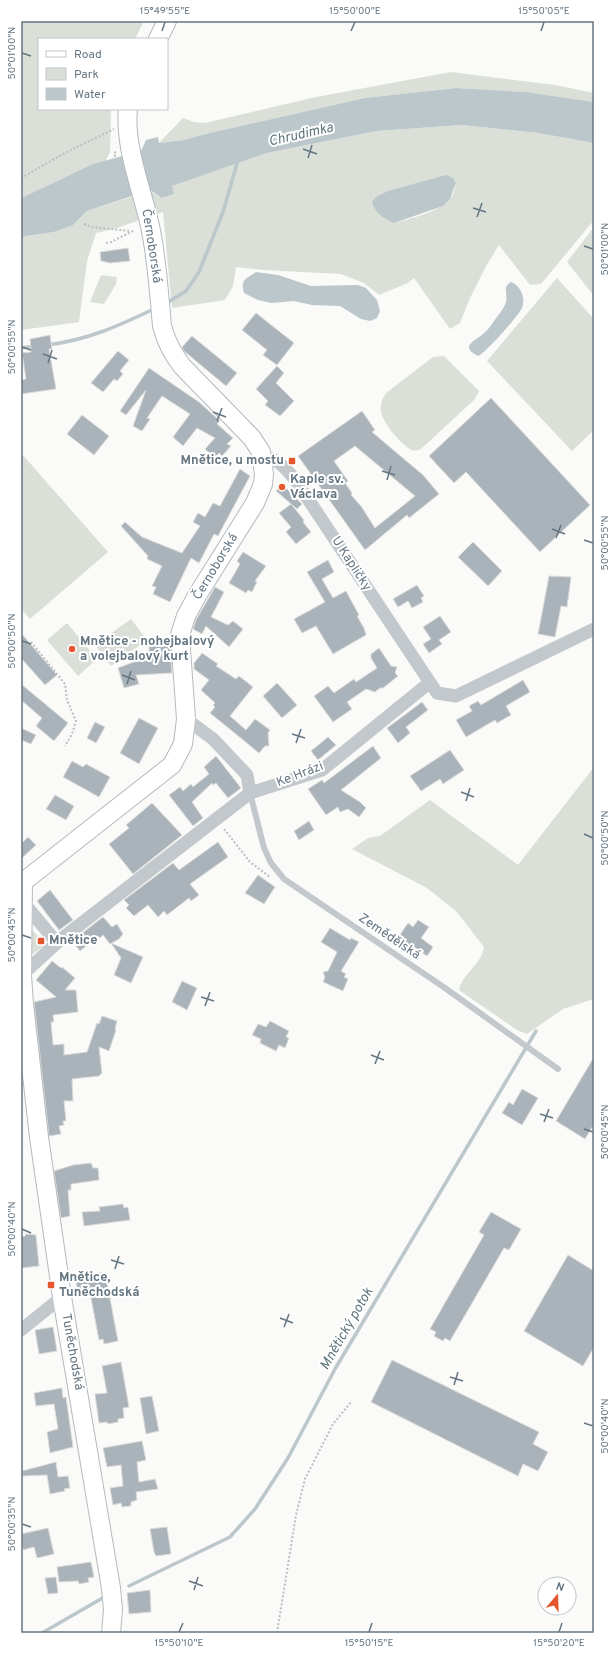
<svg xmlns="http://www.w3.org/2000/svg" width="615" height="1654" font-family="Overpass,sans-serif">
  <rect width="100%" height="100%" fill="#fafaf8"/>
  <path fill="#dadfd7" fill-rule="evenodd" d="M21 21H144L135 39H39V109H111L110 152 105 162 93 164 21 198Z
    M451 72 555 85 594 93V102L526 92 456 88 365 98 205 134 184 140 159 143 183 118 194 122 205 123 316 97Z
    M462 125 538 133 594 143V220L541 284 530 285 499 245 486 266 470 298 460 323 450 329 414 278 408 283 379 295 364 283 341 274 264 270 236 267 233 286 225 300 172 308 163 212 117 228 96 233 87 261 79 322 21 330V239L26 236 54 232 73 225 87 211 150 191 162 198 174 194 171 186 267 153 377 131ZM453 178 456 183C455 189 453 196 449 200 439 212 409 219 394 223L403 187Z
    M594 227V296L567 262Z
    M101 275 117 277 116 284 104 304 90 302Z
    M557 278 594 319V430L572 451 487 361Z
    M444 356 479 391 475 399 421 449C418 450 415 451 412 450 402 446 382 422 381 411 380 405 382 399 386 393L433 357Z
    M21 453 108 552 30 619 21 609Z
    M131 619 147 640 111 666 95 645Z
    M67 623 97 659 78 676 47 640Z
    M594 767V999L563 1009 527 1034 517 1030 459 990C462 974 482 964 484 947L456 911 427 888 352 849 368 838 380 836 430 800 518 865Z
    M32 930 46 944 33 954 31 953V932Z"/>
  <path fill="#bbc7cb" d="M456 88 526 92 594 102V143L538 133 462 125 377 131 267 153 172 186 174 194 162 198 150 190 87 211 73 225 54 232 26 236 21 239V198L93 164 141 151 146 140 158 137 159 143 184 140 205 134 365 98Z
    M446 175 453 178 456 183 450 199 443 206 394 223C384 219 375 213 372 202L376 197 388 191Z
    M256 272 278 275 311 286 358 285 366 288 377 300 380 311 377 318 370 321 361 319 340 306 312 305 294 301 271 303 258 300 244 293C240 279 246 279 256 272Z
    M511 282C521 286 526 298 522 308 519 315 485 354 478 356 458 346 476 341 484 333 488 330 491 325 494 321 498 315 504 309 506 302 508 294 502 287 511 282Z"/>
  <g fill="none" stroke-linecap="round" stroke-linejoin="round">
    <path stroke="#bbc7cb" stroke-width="3.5" d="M165 304 186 291 199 272 223 212 238 160
      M47 345C88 340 118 326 154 309
      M21 348 35 346
      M129 1586 230 1537 255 1509 288 1458 335 1369 536 1031
      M42 1633 106 1596"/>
  </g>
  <path fill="#aab3b9" stroke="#dcdcda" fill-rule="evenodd" d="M128 248 130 261 110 263 101 261 100 252Z
    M256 313 294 343 277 365 263 355 267 350 242 330Z
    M50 335 52 349H49L56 389 21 394V380L26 379 22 353 31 352 30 339Z
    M192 336 237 373 226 386 184 351 182 347Z
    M118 351 129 360 120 371 123 374 117 381 114 379 103 392 91 383Z
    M277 366 284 373 276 383 294 401 280 416 265 405 268 401 256 389Z
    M149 368 199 402 220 421 217 424 233 438 227 444 231 446 222 456 219 453 215 458 205 449 215 438 197 428 183 446 173 437 190 414 162 396 147 418 150 419 142 431 133 426 146 390 126 415 120 411Z
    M491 398 590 505 540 552 466 472 454 483 429 456Z
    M362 411 375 430 372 432 423 475 439 494 409 518 407 515 365 550 298 456ZM355 446 415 496 375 528 361 506 351 495 352 493 345 483 348 481 334 461Z
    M82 415 109 436 94 455 67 434Z
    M240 469 250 476 218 536 214 534 199 563 191 558 170 602 153 594 156 587 152 586 162 566 147 559 148 556 121 526 125 522 142 537 182 553 200 526 193 522 198 513 205 517 213 503 220 506Z
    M282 484 302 504 297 509 276 491Z
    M291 504 304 520 303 522 311 532 296 544 286 532 291 527 279 513Z
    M473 542 502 571 488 586 458 557Z
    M243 552 266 566 255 581 257 582 252 592 248 590 246 593 229 583 240 564 237 561Z
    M328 560 334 572 322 579 333 598 346 591 359 615 357 616 364 628 366 635 333 654 316 626 302 633 294 619 325 602 307 572Z
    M549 576 571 577 567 607 561 606 555 637 538 634Z
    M417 585 424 596 421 598 423 602 412 608 408 601 398 607 393 599Z
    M215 587 224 592 211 617 228 625 233 621 243 629 229 647 206 626 202 634 193 629 196 620Z
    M440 616 451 632 439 640 442 644 429 653 423 644 431 639 423 627Z
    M21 633 57 675 45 685 21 658Z
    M170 645 172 673 136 675 139 684 124 688 118 668 149 656V646Z
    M379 648 391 666 397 667 395 673 398 676 383 688H380L375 692 366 689 347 702 352 709 333 722 314 696 328 686 334 693 354 679 356 682 377 668 371 658V654Z
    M202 653 218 664 216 666 236 679 239 676 253 687 230 716 246 730 255 719 270 730 268 733 269 746H265L259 753 210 713 215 707 213 705 215 703 201 690 209 680 194 669V663Z
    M523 680 530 692 506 706 511 715 497 723 495 720 466 737 456 720 472 711 469 706 478 701 481 705Z
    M277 683 297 705 282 718 263 696Z
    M21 684 68 723 54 741 36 726 42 718 21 700Z
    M422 702 428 710 406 727 410 733 398 743 387 728Z
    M139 718 158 728 139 764 120 753Z
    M95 722 105 727 96 743 87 738Z
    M21 728 36 735 31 744 21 740Z
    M328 737 336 745 318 760 311 751Z
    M373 746 381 758 341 790 360 802 366 808 359 817 348 809 340 812 338 807 326 815 308 789 322 780 324 783Z
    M450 750 464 770 443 784 440 779 421 791 410 776Z
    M216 756 241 788 228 798 216 783 213 785 212 783 192 802 203 818 193 826 169 795 180 787 183 791 191 784 193 787 209 774 204 767Z
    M72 761 83 767 86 764 110 777 99 797 63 777Z
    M55 795 74 806 66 820 46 809Z
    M152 803 182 835 133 874 109 844 129 828 126 825Z
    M309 821 314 830 299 840 294 831Z
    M28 837 36 845 21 859V844Z
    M218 842 228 857 190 884 199 895 191 901 189 898 167 915 164 911 158 917 148 905 134 916 126 908 129 905 124 900 173 863 179 870Z
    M258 875 275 887 264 904 245 893Z
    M50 890 73 920 59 930 37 901Z
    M103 917 112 927 117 924 123 934 119 939 110 944 103 935 100 938 98 936 80 951 72 941Z
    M418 920 429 927 421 938 433 947 427 956 414 947 412 951 396 941 408 923 413 927Z
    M330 928 350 940 351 938 359 942 341 971 346 974 344 977 348 979 343 991 323 982 325 977 323 972 328 971 337 952 321 942Z
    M111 943 143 957 131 983 114 975 121 958Z
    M52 961 61 968 62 967 75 978 65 990H76L78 1012 53 1015 54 1022H51L53 1045 64 1044V1055L87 1052 97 1023 99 1024 102 1016 117 1021 115 1029 116 1030 109 1051 99 1047 102 1073 99 1076 72 1079 73 1101H64L66 1121H63L64 1125 59 1126 61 1134 49 1136 34 1002 56 997 36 980Z
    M182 981 197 988 187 1010 172 1002Z
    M270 1021 289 1031 286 1037 289 1038 285 1048 279 1045 276 1051 260 1043 261 1039 252 1035 258 1024 266 1027Z
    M594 1057V1124L585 1139 556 1121Z
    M522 1089 538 1098 522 1125 502 1113 509 1102 513 1105Z
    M91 1163 93 1168H98L99 1180 71 1184V1190H68L70 1216 61 1218 54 1171 73 1165Z
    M123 1204 124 1208 128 1207 130 1220 84 1226 82 1212 100 1211 99 1207Z
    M491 1212 521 1229 509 1250 504 1248 450 1341 445 1338 443 1341 434 1336 436 1332 430 1329 484 1235 479 1232Z
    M26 1234 36 1235 39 1266 21 1268V1237L25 1236Z
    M568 1255 594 1271V1347L583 1366 524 1331Z
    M105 1272 118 1341 104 1344 103 1339 99 1340 90 1293 88 1290 78 1291 75 1277Z
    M53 1327 57 1351 39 1354 35 1330Z
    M392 1360 539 1432 533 1444 548 1452 538 1471 523 1464 518 1476 371 1402Z
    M121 1362 129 1407 123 1408 124 1418 118 1419V1422L108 1424 107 1422 99 1423 95 1394 107 1393 102 1366Z
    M62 1388 63 1398 66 1397 73 1447 50 1453 47 1432 58 1429 54 1404 36 1406 34 1393Z
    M152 1396 159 1431 146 1434 140 1398Z
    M142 1441 146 1460 137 1462 139 1482 155 1479 158 1489 136 1492 137 1500 131 1502V1506L122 1507 121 1503 113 1505 110 1488 123 1486 121 1465 107 1467 103 1448Z
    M56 1462 58 1477 68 1476 70 1488 64 1489 65 1491 50 1494 47 1475 23 1476 22 1471Z
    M167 1527 171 1554 156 1556 154 1552 150 1529Z
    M48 1528 54 1554 37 1558 34 1547 23 1550 21 1534Z
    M91 1562 94 1577 88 1578 89 1582 79 1584 78 1581 59 1582 57 1567Z
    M56 1577 58 1593 48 1594 45 1578Z
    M150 1590 151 1612 129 1614 127 1593Z"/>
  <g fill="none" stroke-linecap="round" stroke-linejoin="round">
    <g stroke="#b3babf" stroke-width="20">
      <path id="secondary" d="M158 39 167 21
        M111 1633 113 1610 111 1588 62 1297 39 1137 24 1004 22 975 23 882 172 765 183 744 186 719 180 635 186 616 198 594 255 503 263 484 264 474 261 452 252 438 182 366C172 353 166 342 162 326 159 293 157 258 150 226 142 189 124 147 128 109"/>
    </g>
    <path stroke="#bbbfc2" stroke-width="2" stroke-dasharray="2 2" stroke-linecap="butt" d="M116 152 114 153 116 159
      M21 178 63 154 114 129
      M166 191 168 196
      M84 224 92 227 130 231
      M106 243 111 242 135 230
      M31 642 65 684 67 700 76 721 72 734 65 746
      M224 829 250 862 270 877
      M277 1633 296 1515 305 1479 333 1424 352 1401"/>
    <path stroke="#c3c8cc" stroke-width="6" d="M250 793 264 848 271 863 284 879 445 988 558 1069"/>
    <path stroke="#c3c8cc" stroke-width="13" d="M263 458C277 456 288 471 296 481L437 693 456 696 594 629
      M186 719 213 739 247 775 250 793
      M23 902 57 943
      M22 975 60 940 250 793 322 770 429 683
      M21 1330 62 1297"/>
    <use href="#secondary" stroke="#fff" stroke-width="18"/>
  </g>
  <path fill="none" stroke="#657683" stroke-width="1.5" d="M162 31 165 22M351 31 355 22M541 31 544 22M22 53 31 56M303 149 317 154M308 158 312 145M473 208 486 212M477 217 482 203M584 246 593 249M22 347 31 350M43 354 57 359M48 363 52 350M213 412 226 417M217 421 222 408M382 471 395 475M387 480 391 466M552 529 565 534M556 538 561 525M584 540 593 543M22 641 31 644M122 675 135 680M127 684 131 671M292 734 305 738M296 743 301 729M461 792 474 797M466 801 470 788M584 834 593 838M22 935 31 938M201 997 214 1001M205 1006 210 992M371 1055 384 1060M375 1064 380 1051M540 1114 553 1118M544 1122 549 1109M584 1129 593 1132M22 1229 31 1233M111 1260 124 1264M115 1269 119 1256M280 1318 293 1323M284 1327 289 1314M450 1377 463 1381M454 1385 458 1372M584 1423 593 1426M22 1524 31 1527M189 1581 203 1586M194 1590 198 1577M179 1632 183 1623M369 1632 372 1623M559 1632 562 1623"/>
  <g fill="#e4572e" stroke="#fff" stroke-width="1.5">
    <rect x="288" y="457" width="8" height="8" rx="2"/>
    <circle cx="282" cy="487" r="4"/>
    <circle cx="72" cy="649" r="4"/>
    <rect x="37" y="937" width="8" height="8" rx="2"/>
    <rect x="47" y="1281" width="8" height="8" rx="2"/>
  </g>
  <g text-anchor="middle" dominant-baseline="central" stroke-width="4" stroke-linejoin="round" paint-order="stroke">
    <g font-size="13" fill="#657683" stroke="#fff">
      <text transform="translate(151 246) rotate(81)">Černoborská</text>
      <text transform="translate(351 564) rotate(57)">U Kapličky</text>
      <text transform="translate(216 567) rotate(-59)">Černoborská</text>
      <text transform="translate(300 775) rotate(-21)">Ke Hrázi</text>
      <text transform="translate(389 937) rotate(34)">Zemědělská</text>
      <text transform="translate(72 1352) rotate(80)">Tuněchodská</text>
    </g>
    <g font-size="13" font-weight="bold" fill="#657683" stroke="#fff" text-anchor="start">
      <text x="284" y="461" text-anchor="end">Mnětice, u mostu</text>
      <text x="290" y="480">Kaple sv.<tspan x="290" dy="15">Václava</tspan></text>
      <text x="80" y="642">Mnětice - nohejbalový<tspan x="80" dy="15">a volejbalový kurt</tspan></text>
      <text x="49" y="941">Mnětice</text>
      <text x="59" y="1278">Mnětice,<tspan x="59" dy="15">Tuněchodská</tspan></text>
    </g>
    <g font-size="14" font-style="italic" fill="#60757c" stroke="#fff">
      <text transform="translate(301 135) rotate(-13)">Chrudimka</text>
      <text transform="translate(347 1329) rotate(-60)">Mnětický potok</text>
    </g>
  </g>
  <rect width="615" height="1654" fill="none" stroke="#ffffff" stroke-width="44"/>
  <rect x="38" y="38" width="130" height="72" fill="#ffffff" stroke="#c1c8cd"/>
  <rect x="46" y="51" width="20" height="6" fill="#ffffff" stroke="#c1c8cd"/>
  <text x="74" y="58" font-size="12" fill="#657683">Road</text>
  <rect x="46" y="68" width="20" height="12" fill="#dadfd7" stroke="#c1c8cd"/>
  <text x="74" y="78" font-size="12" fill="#657683">Park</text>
  <rect x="46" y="88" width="20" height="12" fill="#bbc7cb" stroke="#c1c8cd"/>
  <text x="74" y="98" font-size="12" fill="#657683">Water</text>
  <g transform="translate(557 1596) rotate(19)"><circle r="19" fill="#ffffff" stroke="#c1c8cd"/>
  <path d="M0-3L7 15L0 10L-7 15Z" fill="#e4572e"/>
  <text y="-6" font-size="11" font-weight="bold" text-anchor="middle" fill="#657683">N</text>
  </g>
  <rect x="22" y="22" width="571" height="1610" fill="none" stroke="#657683" stroke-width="1.5"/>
  <g font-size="10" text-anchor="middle" fill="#657683">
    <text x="165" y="14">15°49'55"E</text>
    <text x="355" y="14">15°50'00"E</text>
    <text x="544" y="14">15°50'05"E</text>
    <text transform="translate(11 53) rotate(-90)" y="4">50°01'00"N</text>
    <text transform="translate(604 249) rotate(-90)" y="4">50°01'00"N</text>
    <text transform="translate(11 347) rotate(-90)" y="4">50°00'55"N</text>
    <text transform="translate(604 543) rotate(-90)" y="4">50°00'55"N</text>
    <text transform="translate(11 641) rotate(-90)" y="4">50°00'50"N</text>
    <text transform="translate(604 838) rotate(-90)" y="4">50°00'50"N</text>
    <text transform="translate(11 935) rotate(-90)" y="4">50°00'45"N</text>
    <text transform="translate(604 1132) rotate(-90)" y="4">50°00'45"N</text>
    <text transform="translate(11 1229) rotate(-90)" y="4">50°00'40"N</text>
    <text transform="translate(604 1426) rotate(-90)" y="4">50°00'40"N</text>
    <text transform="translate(11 1524) rotate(-90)" y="4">50°00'35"N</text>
    <text x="179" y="1646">15°50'10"E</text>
    <text x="369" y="1646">15°50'15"E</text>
    <text x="559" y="1646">15°50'20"E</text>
  </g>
</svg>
